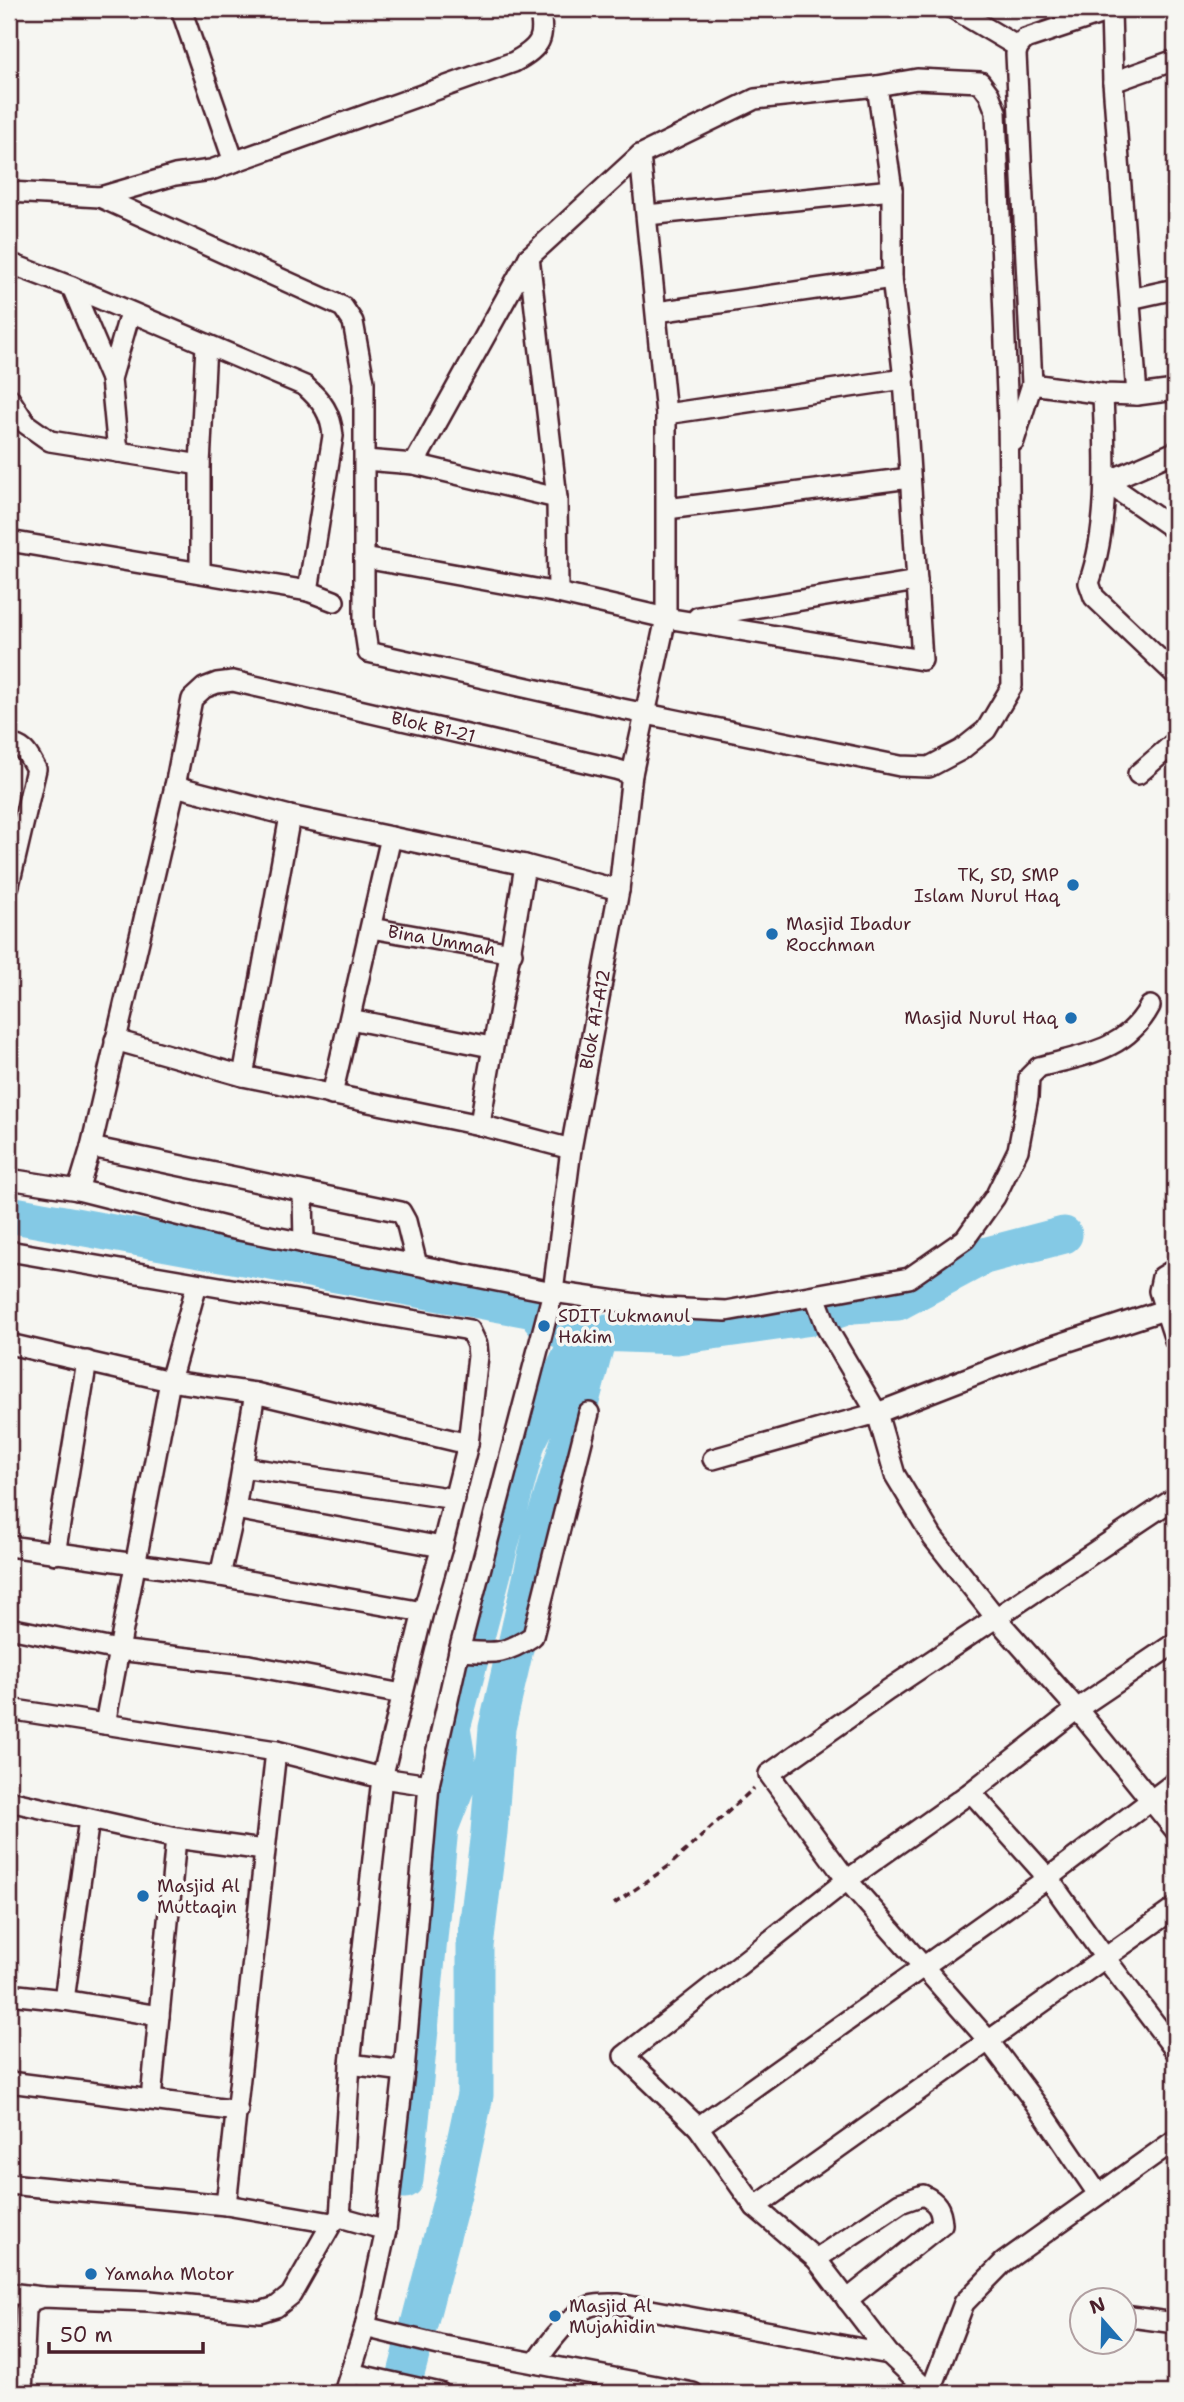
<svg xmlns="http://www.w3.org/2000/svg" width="1184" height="2402" font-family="'Shantell Sans',sans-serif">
  <rect width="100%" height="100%" fill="#f6f6f2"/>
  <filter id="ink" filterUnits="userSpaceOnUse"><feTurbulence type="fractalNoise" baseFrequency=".0143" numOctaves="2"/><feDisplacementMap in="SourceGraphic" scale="14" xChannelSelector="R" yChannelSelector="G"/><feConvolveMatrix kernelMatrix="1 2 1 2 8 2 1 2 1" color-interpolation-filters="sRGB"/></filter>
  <g filter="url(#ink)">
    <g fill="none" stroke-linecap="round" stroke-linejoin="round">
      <path stroke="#84c9e5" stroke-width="37" d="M9 1214 534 1310 546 1324 580 1337 527 1443 452 1728 460 1777 440 1828 405 2180
        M401 2393 457 2179 475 2095V1946L489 1832 497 1728 543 1526 579 1409 599 1333 677 1336 819 1316 852 1305 898 1302 984 1256 1064 1235"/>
      <g stroke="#4a1f2b" stroke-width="24">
        <g id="minor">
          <path d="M181 9 234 162"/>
          <path d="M954 9 1018 47"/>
          <path d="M1113 82 1175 60"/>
          <path d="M9 192 100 197 175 175 211 170 514 62C541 47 546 38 539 9"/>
          <path d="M100 197 343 307 353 322 364 382V625L368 652 622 709 900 766 929 767 961 750 986 730 1012 686 1008 419 996 112 989 94 980 82 917 79 877 86"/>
          <path d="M647 215 892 190"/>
          <path d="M529 257 557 498 558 593"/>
          <path d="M9 263 72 287 305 386C322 401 331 413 333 436L308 591"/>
          <path d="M72 287 111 379"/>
          <path d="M1130 299 1175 289"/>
          <path d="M657 312 892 278"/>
          <path d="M1032 384 1103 394 1137 395 1113 82 1111 11"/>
          <path d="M1103 394C1105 455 1110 524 1089 583L1094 597 1175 674"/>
          <path d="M1137 395 1175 390"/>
          <path d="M9 398 26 424 50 441 200 465"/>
          <path d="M666 414 904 379"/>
          <path d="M1014 441 1032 384 1016 54 1018 47 1025 39 1115 9"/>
          <path d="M118 452 111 379 130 313"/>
          <path d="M365 460 414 464 557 498"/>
          <path d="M1106 482 1175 530"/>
          <path d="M1106 482 1175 452"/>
          <path d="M667 509 910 478"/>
          <path d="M9 541 308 591 334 601"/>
          <path d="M364 558 558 593 666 618 922 660 904 379 892 278V190L877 86 755 99 640 155 529 257 414 464"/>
          <path d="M200 572V465L206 345"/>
          <path d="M698 617 917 581"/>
          <path d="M9 745C25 745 29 757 36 769L9 885"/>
          <path d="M1138 774 1175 742"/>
          <path d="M175 786 290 816 525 865 619 890"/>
          <path id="s1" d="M371 928 512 953"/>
          <path d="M350 1019 491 1047"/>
          <path d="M115 1040 243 1076 480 1125 571 1149"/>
          <path d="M243 1076 290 816"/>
          <path d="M332 1095 391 837"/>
          <path d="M480 1125C493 1038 512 952 525 865"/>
          <path d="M91 1147 401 1212 406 1221 417 1265"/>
          <path d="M9 1179 78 1190 229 1228 553 1292 664 1308 726 1311 909 1278 965 1239 995 1197 1018 1150 1028 1097 1029 1077 1039 1067C1083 1055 1126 1051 1150 1006"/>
          <path id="s2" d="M78 1190 91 1147 175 786 192 699 204 688 217 683 233 681 615 769 632 774"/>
          <path d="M303 1193 304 1243"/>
          <path d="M9 1251 470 1330 477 1345 478 1356 468 1444 442 1547 423 1612 382 1778 350 2064 340 2217"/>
          <path d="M1175 1269 1162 1277 1159 1291 1175 1340"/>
          <path d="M815 1296 828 1330 877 1413 895 1475 933 1538 997 1619 1077 1709 1175 1830"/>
          <path d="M9 1344 170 1381 255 1393 468 1444"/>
          <path d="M713 1459 877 1413 1029 1354 1164 1310"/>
          <path d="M242 1467 455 1499"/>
          <path d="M235 1509 442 1547"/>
          <path d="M9 1546 220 1576 423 1612"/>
          <path d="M55 1554 87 1361"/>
          <path d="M220 1576 235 1509 255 1393"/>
          <path d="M9 1628 118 1650 249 1665 402 1694"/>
          <path d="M459 1651C493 1653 503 1656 533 1636L589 1413"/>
          <path d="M9 1709 276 1751 382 1778 429 1785"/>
          <path d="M105 1724 170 1381 197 1284"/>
          <path d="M971 1792 1048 1878 1106 1959 1175 2050"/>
          <path d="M9 1801 176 1838 264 1850"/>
          <path d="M9 1994 64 2000 159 2016"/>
          <path d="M64 2000 89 1819"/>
          <path d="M350 2064 404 2071"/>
          <path d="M9 2082 238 2111"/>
          <path d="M151 2099 176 1838"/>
          <path d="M698 2127 1048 1878 1175 1782"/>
          <path d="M9 2184 226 2205 332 2223 340 2217 386 2230"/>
          <path d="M1098 2194 1045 2116 988 2040 847 1880 769 1774 888 1690 1175 1498"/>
          <path d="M226 2205 276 1751"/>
          <path d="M755 2207 1175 1908"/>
          <path d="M816 2259 900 2203 923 2195C937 2202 941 2208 942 2224L847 2300"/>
          <path d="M9 2293 42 2297"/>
          <path d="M1124 2316 1175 2323"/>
          <path d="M365 2327 439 2345 693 2393"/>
          <path d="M535 2363C548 2345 569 2315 590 2306 599 2303 610 2304 619 2304L889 2354"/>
          <path d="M350 2373 440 2393"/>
          <path d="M22 2393 26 2310 31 2301 42 2297 150 2301 260 2312 276 2307 291 2295 332 2223"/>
          <path id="s3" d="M344 2393 365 2327 386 2230 404 2071 429 1785 459 1651 553 1292 571 1149 619 890 632 774 666 618V414L640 155"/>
          <path d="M930 2393 889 2354 816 2259 755 2207 698 2127 624 2056 847 1880 971 1792 1077 1709 1175 1643"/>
          <path d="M930 2393 964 2303 1004 2262 1175 2140"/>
        </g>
      </g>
      <path stroke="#4a1f2b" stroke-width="3.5" stroke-dasharray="7 5" stroke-linecap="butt" d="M614 1904 669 1866 754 1788"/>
      <use href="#minor" stroke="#f6f6f2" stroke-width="19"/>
    </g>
  </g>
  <g fill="#1f6fb2" stroke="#f6f6f2" stroke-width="2.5">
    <circle cx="1073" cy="885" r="7"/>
    <circle cx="772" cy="934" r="7"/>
    <circle cx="1071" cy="1018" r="7"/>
    <circle cx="544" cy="1326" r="7"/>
    <circle cx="143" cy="1896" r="7"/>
    <circle cx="91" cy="2274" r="7"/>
    <circle cx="555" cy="2316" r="7"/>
  </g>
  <g text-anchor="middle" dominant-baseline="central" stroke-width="7" stroke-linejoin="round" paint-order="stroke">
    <g font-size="18" fill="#4a1f2b" stroke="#f6f6f2">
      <text stroke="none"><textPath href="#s2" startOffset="756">Blok B1-21</textPath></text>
      <text stroke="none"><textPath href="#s1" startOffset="72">Bina Ummah</textPath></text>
      <text stroke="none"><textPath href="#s3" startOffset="1400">Blok A1-A12</textPath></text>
    </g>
    <g font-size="18" fill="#4a1f2b" stroke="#f6f6f2" text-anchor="start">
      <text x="1059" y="875" text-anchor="end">TK, SD, SMP<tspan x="1059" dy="21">Islam Nurul Haq</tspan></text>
      <text x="786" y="924">Masjid Ibadur<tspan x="786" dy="21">Rocchman</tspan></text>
      <text x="1057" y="1018" text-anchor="end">Masjid Nurul Haq</text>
      <text x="558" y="1316">SDIT Lukmanul<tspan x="558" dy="21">Hakim</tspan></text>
      <text x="157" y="1886">Masjid Al<tspan x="157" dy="21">Muttaqin</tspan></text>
      <text x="105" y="2274">Yamaha Motor</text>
      <text x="569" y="2306">Masjid Al<tspan x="569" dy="21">Mujahidin</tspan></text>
    </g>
  </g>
  <rect width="1184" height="2402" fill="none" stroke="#f6f6f2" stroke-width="35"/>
  <rect x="18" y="18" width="1149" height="2367" fill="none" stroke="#4a1f2b" stroke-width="2.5" filter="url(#ink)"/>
  <g transform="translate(1103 2321) rotate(340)"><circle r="33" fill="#f6f6f2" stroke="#b1a0a2" stroke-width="2"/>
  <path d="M0-5L12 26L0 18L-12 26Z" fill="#1f6fb2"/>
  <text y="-10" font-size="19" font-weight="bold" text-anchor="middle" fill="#4a1f2b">N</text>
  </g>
  <path d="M49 2342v10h154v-10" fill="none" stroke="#4a1f2b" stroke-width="3.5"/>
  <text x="60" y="2342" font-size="21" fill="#4a1f2b" stroke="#f6f6f2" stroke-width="5" paint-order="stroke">50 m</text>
</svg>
